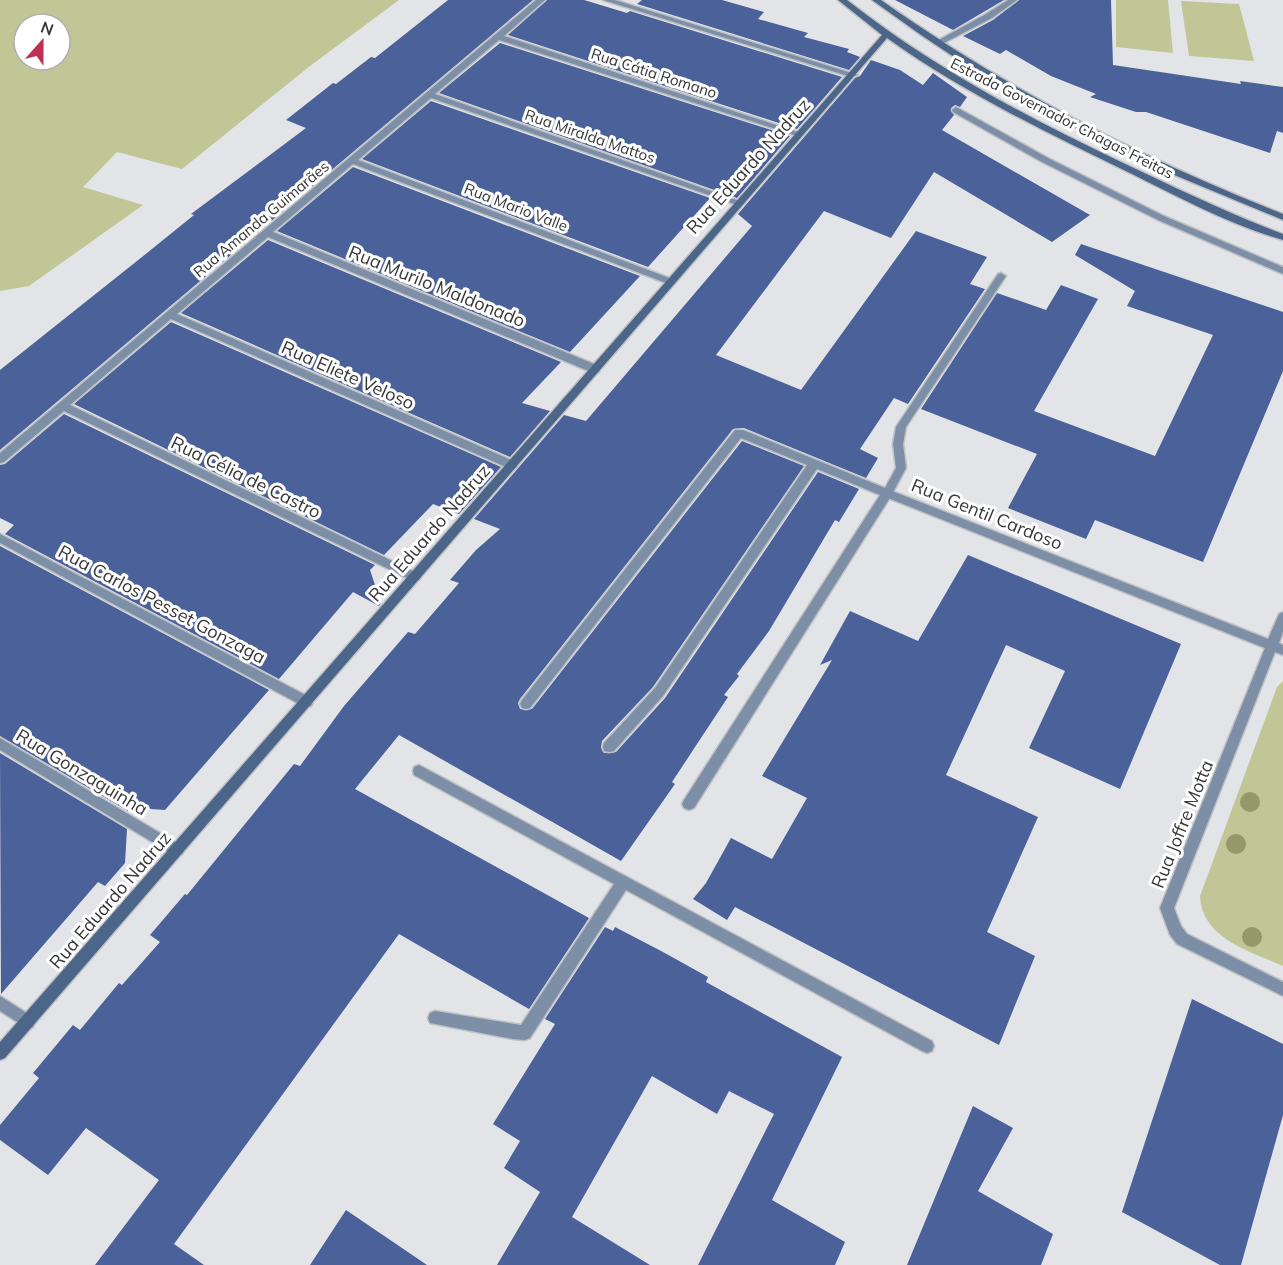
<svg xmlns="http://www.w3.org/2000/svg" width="1283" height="1265" font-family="Mulish,sans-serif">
  <rect width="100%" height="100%" fill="#e2e4e8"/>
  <path fill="#c0c696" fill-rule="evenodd" d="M0 0H399L310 66 182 169 117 152 83 187 143 205 29 286 0 291ZM24 24H60V60H24Z
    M1116 0H1168L1173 53 1116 47Z
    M1181 1 1239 4 1254 61 1189 56Z
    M1283 681V966C1250 951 1202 939 1200 896L1277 687Z"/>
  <path fill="#4b6199" d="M448 0H533L0 450V370L147 253 194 215 191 214 306 128 286 120 333 83 336 84 371 57 375 58Z
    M547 0H584L627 13 630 11 842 77 797 129 508 35Z
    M642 0H722L764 12 758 19 808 33 804 37 849 49 847 52 860 57 849 70 637 4Z
    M895 0H1004L953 30Z
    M1019 0H1111L1113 65 1241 84 1240 81 1283 87V133L1277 131 1270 153 1146 112H1136L1090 97 1096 94 1051 76 1006 50 1000 54 963 36 993 20Z
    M500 43 790 136 737 198 439 93Z
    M871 60 900 70 923 85 933 73 967 97 960 107 955 105 951 108 954 115 942 130 1090 215 1052 242 934 172 891 238 824 211 716 355 801 390 916 231 987 257 970 284 985 289 908 404 894 398 860 449 878 458 866 478 744 428 733 429 520 699 518 703 520 709H532L742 441 804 466 653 687 602 741 601 748 604 753 616 752 665 698 818 472 859 489 839 522 835 520 769 631 737 674 739 676 724 695 728 697 672 782 675 784 621 861 399 735 355 789 589 918 529 1009 399 934 174 1244 204 1265H95L159 1180 86 1128 48 1175 0 1140V1125L39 1078 33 1073 73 1025 80 1030 119 983 122 985 160 942 150 935 185 894 187 895 294 764 300 766 344 706 408 632 415 634 459 583 450 580 476 550 500 529 474 519 564 415 586 421 752 226 738 214 855 78 860 76Z
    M431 101 710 198 648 267 362 159Z
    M353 167 640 276 570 352 277 231Z
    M268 240 561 362 522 403 550 411 510 457 181 313Z
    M1081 244 1283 312V371L1203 562 1095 520 1086 539 1008 508 1037 454 921 409 997 293 1046 310 1061 285 1098 299 1034 411 1155 456 1213 335 1127 306 1135 291 1075 255Z
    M171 322 501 467 459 514 433 504 384 555 74 404Z
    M64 414 375 565 370 570 381 603 379 606 353 592 279 679 5 534 14 525 0 518V465L5 464Z
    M0 546 269 690 165 810 151 809 128 796V811L0 736Z
    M968 555 1181 644 1120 789 1029 748 1065 671 1006 645 946 775 1038 817 987 932 1035 956 999 1045 735 907 727 920 693 899 706 883 731 838 772 859 807 798 762 776 832 660 820 665 850 611 918 641Z
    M0 753 127 829 125 863 105 886 98 882 1 994Z
    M605 927 613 931 615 927 663 952 708 977 706 982 842 1057 772 1200 845 1242 835 1265H698L774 1114 729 1091 717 1114 652 1076 572 1217 650 1265H497L540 1192 504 1168 520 1141 493 1124 555 1024 545 1019Z
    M1192 999 1283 1044V1115L1241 1265H1220L1122 1212Z
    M973 1106 1013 1128 978 1191 1053 1234 1041 1265H907Z
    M346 1210 427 1265H310Z"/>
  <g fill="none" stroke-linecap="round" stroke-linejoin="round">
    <g stroke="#c0c1c5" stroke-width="3">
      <path id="lane" d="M956 107 1048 158 1164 216 1283 267V274L1158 220 1042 162 953 112 952 110Z
        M1001 273 1006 276 906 427 903 444 906 468 891 496 694 808 689 810 684 808 682 804 684 800 880 495 817 469 663 696 614 751 609 752 604 751 603 747 604 743 655 688 807 465 741 438 530 708 526 709 522 708 520 704 522 700 735 430H743L885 488 896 468 893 444 896 427 998 274Z
        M419 765 932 1041 934 1046 932 1051 927 1053 922 1051 626 890 530 1038 525 1040 513 1039 430 1023 428 1018 430 1013 435 1011 521 1025 614 884 414 775 413 771 414 767Z"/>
    </g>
    <g stroke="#c0c1c5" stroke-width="3">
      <path id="street" d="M536 0H545L504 36 804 134 797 136 499 40 435 94 745 203 740 206 737 205 431 98 358 160 672 279V283H666L353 164 273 232 599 366 600 369 599 372H591L268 237 177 314 516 462 517 465 516 468H508L171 319 70 405 419 574 421 577 419 580H411L64 411 4 462 0 463V453Z
        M603 0H615L858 75 851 77Z
        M1008 0H1017L992 18 942 44 935 42 986 14Z
        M887 489 1268 639 1279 614 1283 612V632L1279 643 1283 645V655L1275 652 1174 908 1181 926 1187 934 1283 982V996L1177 944 1170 935 1160 908 1265 648 883 496 881 493 883 490Z
        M0 534 311 698 313 702 311 706 307 707 303 706 0 543Z
        M0 738 182 846 184 850 182 854 177 856 172 854 0 750Z
        M0 996 33 1017 35 1022 33 1027 28 1029 0 1011Z"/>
    </g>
    <g stroke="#c0c1c5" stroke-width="3">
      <path id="secondary" d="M838 0H847C931 66 1024 116 1121 162 1174 187 1227 213 1283 234V240C1231 225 1180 198 1132 174 1048 133 964 93 887 38L5 1058 0 1060V1042L882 35Z
        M872 0H881C1010 91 1137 156 1283 214V220L1172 174 1069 124 969 67 921 35Z"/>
    </g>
    <use href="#lane" fill="#7d8fa7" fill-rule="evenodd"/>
    <use href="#street" fill="#7d8fa7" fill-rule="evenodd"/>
    <use href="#secondary" fill="#4c6689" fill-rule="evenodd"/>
  </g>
  <g fill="#94986a">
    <circle cx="1250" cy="802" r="10"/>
    <circle cx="1236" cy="844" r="10"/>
    <circle cx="1252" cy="937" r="10"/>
  </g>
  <g text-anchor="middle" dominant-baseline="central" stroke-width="6" stroke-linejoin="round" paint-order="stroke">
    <g font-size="15" fill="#373739" stroke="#fff">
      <text transform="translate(654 73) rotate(18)">Rua Cátia Romano</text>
      <text transform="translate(1062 118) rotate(27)">Estrada Governador Chagas Freitas</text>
      <text transform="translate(590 136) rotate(19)">Rua Miralda Mattos</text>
      <text transform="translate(516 207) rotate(21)">Rua Mario Valle</text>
      <text transform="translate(261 219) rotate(-40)">Rua Amanda Guimarães</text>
    </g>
    <g font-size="18" fill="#373739" stroke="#fff">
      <text transform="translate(748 166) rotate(-48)">Rua Eduardo Nadruz</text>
      <text transform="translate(437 286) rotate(22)">Rua Murilo Maldonado</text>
      <text transform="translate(348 375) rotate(24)">Rua Eliete Veloso</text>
      <text transform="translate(246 477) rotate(26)">Rua Célia de Castro</text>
      <text transform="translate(987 514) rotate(22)">Rua Gentil Cardoso</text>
      <text transform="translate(429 533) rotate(-49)">Rua Eduardo Nadruz</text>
      <text transform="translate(162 604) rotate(28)">Rua Carlos Pesset Gonzaga</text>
      <text transform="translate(82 772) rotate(31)">Rua Gonzaguinha</text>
      <text transform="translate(1182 824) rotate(-68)">Rua Joffre Motta</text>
      <text transform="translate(110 900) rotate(-49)">Rua Eduardo Nadruz</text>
    </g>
  </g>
  <g transform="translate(42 42) rotate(21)"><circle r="28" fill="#ffffff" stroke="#afafb0" stroke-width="1.5"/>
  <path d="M0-4.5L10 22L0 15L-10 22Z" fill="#c03052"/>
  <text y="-9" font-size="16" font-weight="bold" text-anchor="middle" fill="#373739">N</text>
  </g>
</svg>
